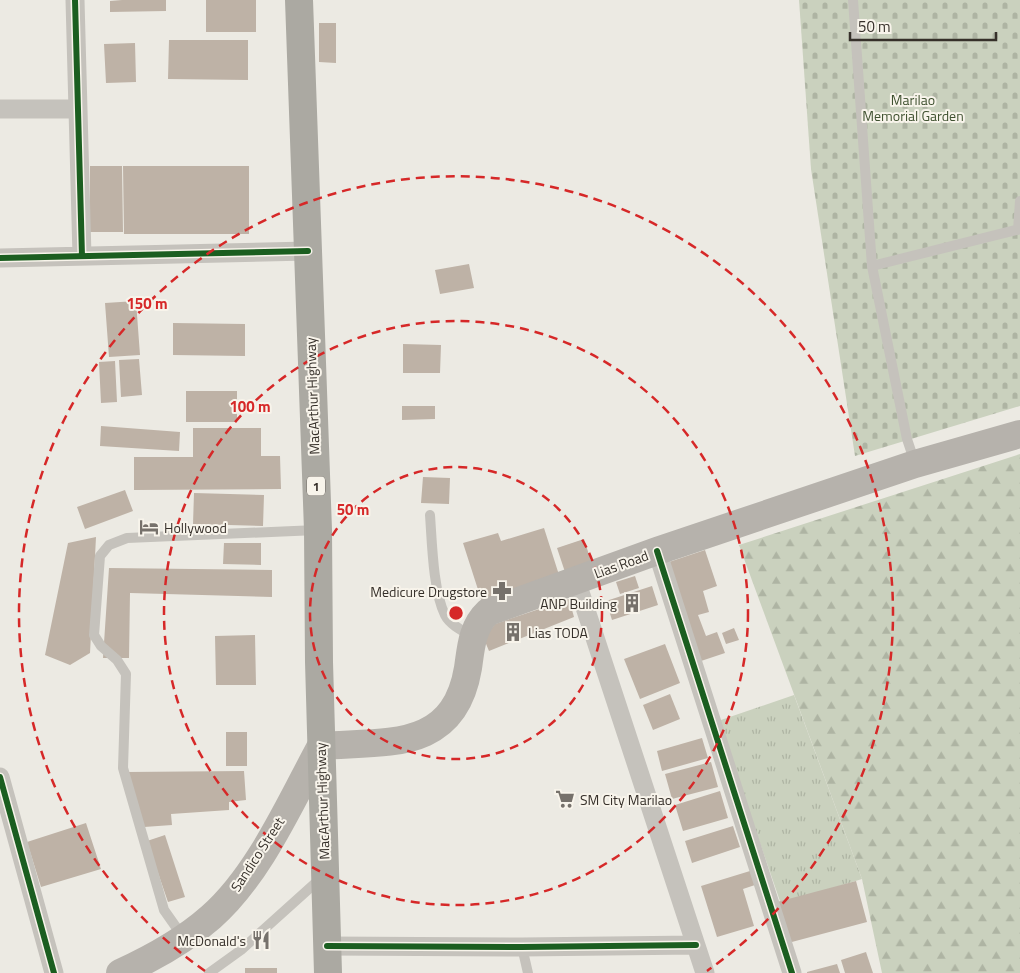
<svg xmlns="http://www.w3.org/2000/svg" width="1020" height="973" font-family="'Titillium Web',sans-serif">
  <defs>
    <pattern id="grass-tufts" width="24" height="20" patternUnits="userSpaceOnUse" patternTransform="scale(1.25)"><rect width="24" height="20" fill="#cad1be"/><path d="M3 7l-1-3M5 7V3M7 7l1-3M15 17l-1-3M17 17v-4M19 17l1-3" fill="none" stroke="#aeb4a3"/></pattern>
    <pattern id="forest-firs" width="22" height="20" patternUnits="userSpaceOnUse" patternTransform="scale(1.25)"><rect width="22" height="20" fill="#cad1be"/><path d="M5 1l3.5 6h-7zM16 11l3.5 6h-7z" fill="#aeb4a3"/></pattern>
    <pattern id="cemetery-stones" width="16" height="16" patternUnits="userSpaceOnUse" patternTransform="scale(1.25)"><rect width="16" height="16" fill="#cad1be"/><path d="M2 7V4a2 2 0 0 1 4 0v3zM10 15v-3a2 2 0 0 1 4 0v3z" fill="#aeb4a3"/></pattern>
  </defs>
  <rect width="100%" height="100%" fill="#eceae3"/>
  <path fill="url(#grass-tufts)" d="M794 695 862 879 781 904 718 721Z"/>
  <path fill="url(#forest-firs)" d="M1020 454V973H882L862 879 739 545Z"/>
  <path fill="url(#cemetery-stones)" d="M799 0H1020V406L855 456 811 169Z"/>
  <path fill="#beb2a6" d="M122 0H166V11L110 12V1Z
    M206 0H256V32H206Z
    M319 23H336V63L319 62Z
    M169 40H248V80L168 79Z
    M135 43 136 82 106 83 104 44Z
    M90 166H122L123 232H90Z
    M123 166H249V234H124Z
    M469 264 474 288 440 294 435 270Z
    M136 301 140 355 109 357 105 303Z
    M173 323 245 324V356L173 355Z
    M403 344 441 345 440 373H403Z
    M139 359 142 395 121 397 119 360Z
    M115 361 117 402 101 403 99 362Z
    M186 391H237V422H186Z
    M402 406H435V419L402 420Z
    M101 426 180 432 179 451 100 446Z
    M193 428H261V456H280L281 489 134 490V457H193Z
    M423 477 450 478 449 504 421 503Z
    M125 490 133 511 85 529 77 507Z
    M194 493 264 495 263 526 193 524Z
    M544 528 560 578 482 602 463 543 498 533 501 541Z
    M96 537 90 653 70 665 45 655 68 543Z
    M584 539 592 564 565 572 557 548Z
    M224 543H261V565L223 564Z
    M705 550 717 586 703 591 709 612 698 615 706 636 717 632 725 653 698 662 666 563Z
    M109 568 272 570V597L130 593 129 658H103Z
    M635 576 639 588 620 594 616 582Z
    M652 586 658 605 612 620 606 601Z
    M569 599 574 617 489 651 484 639 495 624Z
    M734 628 739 640 726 644 722 633Z
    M255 635 256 685H216L215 636Z
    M665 644 680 683 640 699 624 659Z
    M670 694 680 719 653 730 643 705Z
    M226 732H247V766H226Z
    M702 738 708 758 662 771 657 751Z
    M711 762 718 787 672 799 665 774Z
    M244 771 246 800 229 802V810L171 814 172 825 144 827 127 772Z
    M720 791 728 818 683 831 675 805Z
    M86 823 101 869 41 887 27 842Z
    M733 826 740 847 692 863 685 841Z
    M165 835 185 897 168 902 147 841Z
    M750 871 755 885 743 889 754 926 717 937 701 886Z
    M856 881 867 922 788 943 777 902Z
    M866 952 873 973H845L841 960Z
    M837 964 840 973H807V972Z
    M245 968H277V973H245Z"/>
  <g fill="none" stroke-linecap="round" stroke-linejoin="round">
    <path stroke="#c5c2bc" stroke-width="10" d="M853 0 872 266 907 439 915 463
      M1018 230 1020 201
      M872 266 1020 229
      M430 515C432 542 433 591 445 615 450 625 463 631 472 636
      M183 937 164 910 123 768 126 674 117 660 101 646 94 635 100 556 109 545 127 538 317 530
      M522 947 528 973
      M209 973 241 950 321 878"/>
    <path stroke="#c5c2bc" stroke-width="19" d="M75 0 82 256
      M0 109H77
      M0 258 308 251
      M657 551 792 973
      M576 580 705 973
      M0 777 54 973
      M327 946 522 947 696 945"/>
    <path stroke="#b6b2ac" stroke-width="28" d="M120 973C153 958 185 940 211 917 259 875 291 801 321 746 387 741 454 752 468 668 471 647 472 627 488 612L657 551 915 464 1020 434"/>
    <path stroke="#aba9a2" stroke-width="28" d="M299 0 318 530 319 662 328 973"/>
    <g stroke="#f8f4eb" stroke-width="9">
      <path id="cycleway" d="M75 0 82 256
        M0 258 308 251
        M657 551 792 973
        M0 777 54 973
        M327 946 522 947 696 945"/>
    </g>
    <use href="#cycleway" stroke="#1b5e20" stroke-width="6"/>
  </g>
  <g fill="none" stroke="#d62828" stroke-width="2.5" stroke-dasharray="9 6">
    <circle cx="456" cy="613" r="146"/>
    <circle cx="456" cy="613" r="292"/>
    <path d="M205 971A437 437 0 1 1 707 971"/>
  </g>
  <defs>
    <g id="hotel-bare" transform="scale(1.5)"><path d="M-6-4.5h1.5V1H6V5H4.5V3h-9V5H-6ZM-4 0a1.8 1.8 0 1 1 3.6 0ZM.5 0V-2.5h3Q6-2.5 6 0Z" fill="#76716b" stroke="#f8f4eb" stroke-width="2.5" paint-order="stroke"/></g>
    <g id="pharmacy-bare" transform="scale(1.5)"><path d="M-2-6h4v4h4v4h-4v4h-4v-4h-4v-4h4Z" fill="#76716b" stroke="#f8f4eb" stroke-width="2.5" paint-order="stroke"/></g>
    <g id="building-bare" transform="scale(1.5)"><path d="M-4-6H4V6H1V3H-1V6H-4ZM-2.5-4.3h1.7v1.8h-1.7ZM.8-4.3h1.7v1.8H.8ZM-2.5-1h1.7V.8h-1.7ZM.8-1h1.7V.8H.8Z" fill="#76716b" stroke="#f8f4eb" stroke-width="2.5" paint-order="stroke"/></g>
    <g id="supermarket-bare" transform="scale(1.5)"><path d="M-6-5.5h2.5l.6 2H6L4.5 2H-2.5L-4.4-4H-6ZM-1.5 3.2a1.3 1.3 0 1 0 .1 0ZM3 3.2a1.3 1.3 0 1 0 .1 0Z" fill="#76716b" stroke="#f8f4eb" stroke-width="2.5" paint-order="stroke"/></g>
    <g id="restaurant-bare" transform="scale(1.5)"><path d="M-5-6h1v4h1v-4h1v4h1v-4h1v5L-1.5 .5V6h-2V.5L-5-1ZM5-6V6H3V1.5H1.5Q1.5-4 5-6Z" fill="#76716b" stroke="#f8f4eb" stroke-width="2.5" paint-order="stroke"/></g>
  </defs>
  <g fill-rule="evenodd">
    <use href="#hotel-bare" x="149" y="527"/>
    <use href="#pharmacy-bare" x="502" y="591"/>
    <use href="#building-bare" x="632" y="603"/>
    <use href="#building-bare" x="513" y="632"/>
    <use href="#supermarket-bare" x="565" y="799"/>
    <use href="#restaurant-bare" x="261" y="940"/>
  </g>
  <g text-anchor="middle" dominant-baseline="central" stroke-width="4" stroke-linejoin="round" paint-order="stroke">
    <rect fill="#f8f4eb" stroke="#706b64" stroke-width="1" x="307" y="476.5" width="18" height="19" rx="4"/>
    <g font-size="12" font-weight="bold" fill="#36302a">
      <text x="316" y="486">1</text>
    </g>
    <g font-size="14" fill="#3f5130" stroke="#f8f4eb">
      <text x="913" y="99">Marilao<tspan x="913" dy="16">Memorial Garden</tspan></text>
    </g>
    <g font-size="14" fill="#36302a" stroke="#f8f4eb">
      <text transform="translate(312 396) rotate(-92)">MacArthur Highway</text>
      <text transform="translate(621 564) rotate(-20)">Lias Road</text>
      <text transform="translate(322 801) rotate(-92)">MacArthur Highway</text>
      <text transform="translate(257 854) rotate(-57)">Sandico Street</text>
    </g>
    <g font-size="14" fill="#36302a" stroke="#f8f4eb" text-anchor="start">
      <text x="164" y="527">Hollywood</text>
      <text x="487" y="591" text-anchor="end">Medicure Drugstore</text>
      <text x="617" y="603" text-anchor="end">ANP Building</text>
      <text x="528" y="632">Lias TODA</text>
      <text x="580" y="799">SM City Marilao</text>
      <text x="246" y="940" text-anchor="end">McDonald's</text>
    </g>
  </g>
  <circle cx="456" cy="613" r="8" fill="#d62828" stroke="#f8f4eb" stroke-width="2.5"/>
  <g font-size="15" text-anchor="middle" font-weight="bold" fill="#d62828" stroke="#f8f4eb" stroke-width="4" stroke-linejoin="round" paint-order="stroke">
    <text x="147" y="309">150 m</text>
    <text x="250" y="412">100 m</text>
    <text x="353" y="515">50 m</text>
  </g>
  <path d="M850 32v8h146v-8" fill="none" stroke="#36302a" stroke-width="2.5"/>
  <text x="858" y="32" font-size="15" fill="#36302a" stroke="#f8f4eb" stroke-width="4" paint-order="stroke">50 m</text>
</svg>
